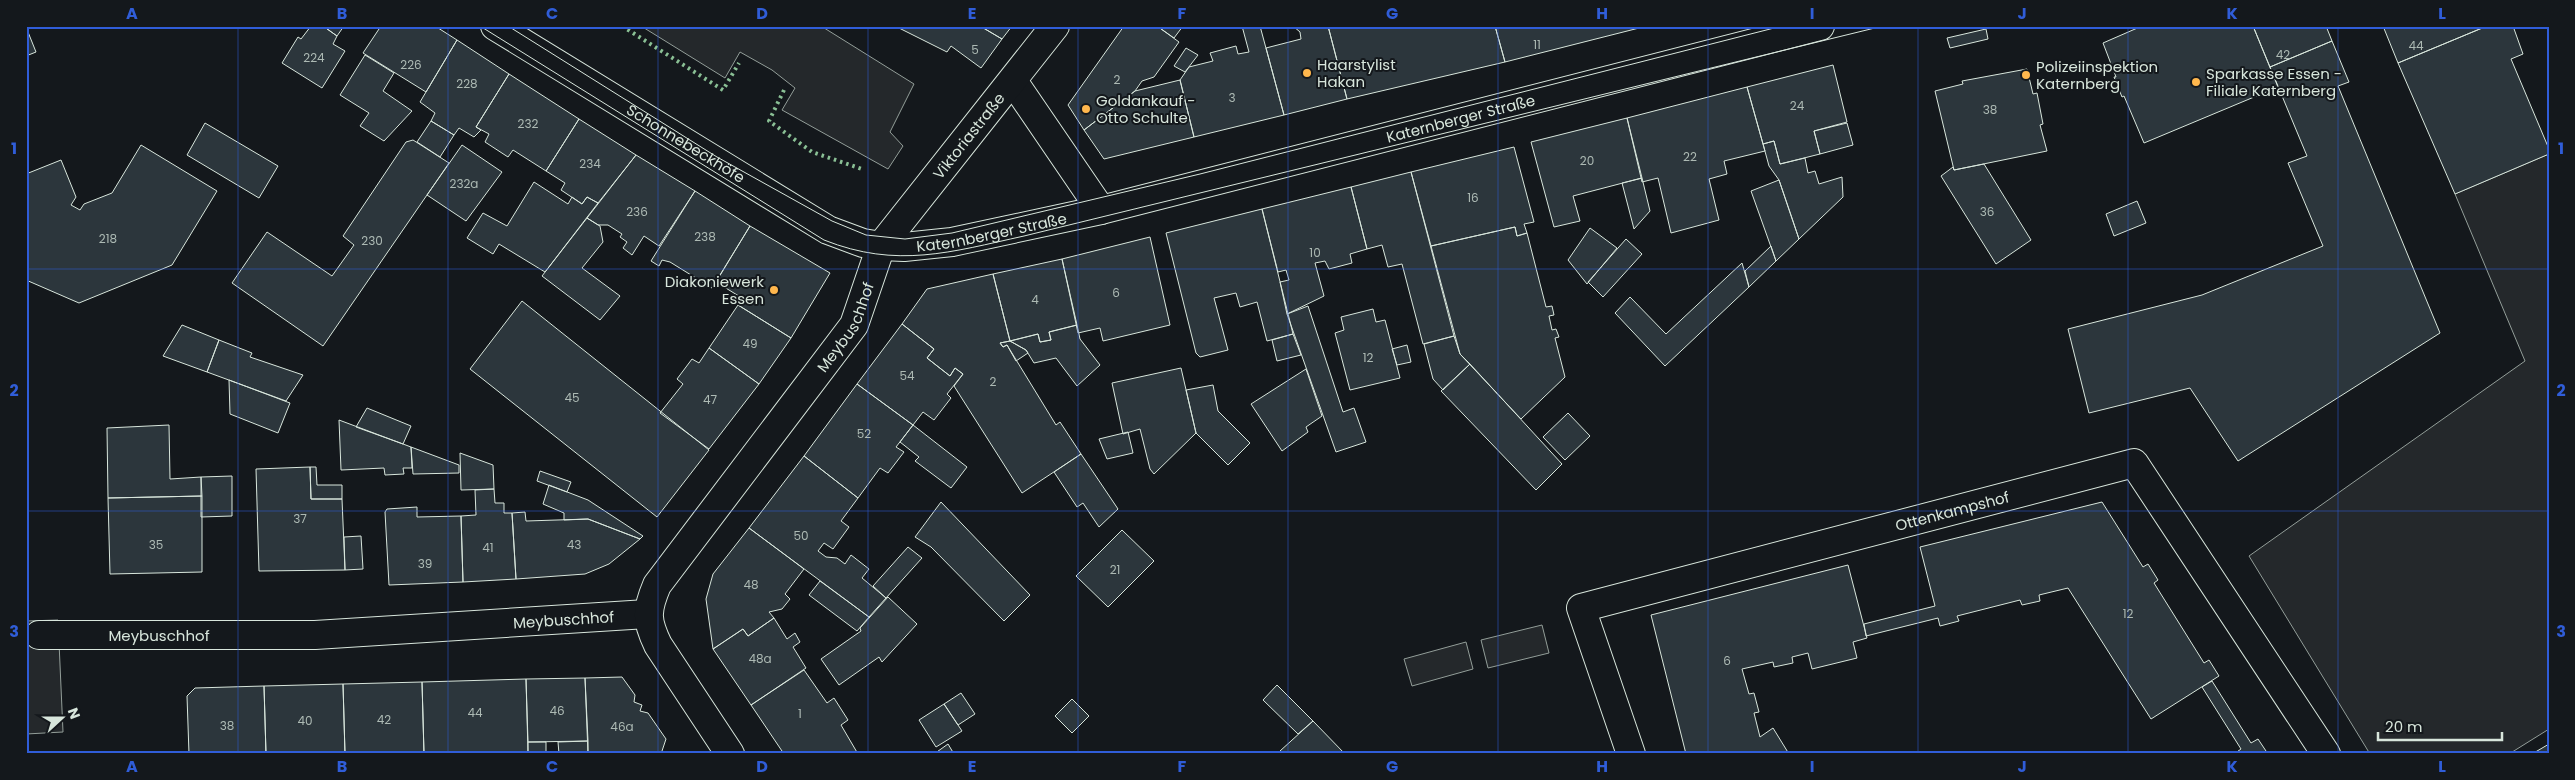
<svg xmlns="http://www.w3.org/2000/svg" width="2575" height="780" font-family="Poppins,sans-serif">
  <rect width="100%" height="100%" fill="#14181c"/>
  <path fill="#24282b" stroke="#939e99" d="M641 26H821L914 84 890 132 903 146 888 169 782 110 795 88 772 70 740 52 725 78Z
    M2549 154V729L2509 754H2370L2249 556 2525 361 2455 194Z
    M58 620 63 732 26 734V621Z
    M1542 625 1549 653 1488 668 1481 640Z
    M1466 642 1473 669 1412 686 1404 659Z"/>
  <path fill="#2c363c" stroke="#d8e6dc" d="M311 26H323L337 36 333 44 345 51 322 88 282 63 298 37 301 39Z
    M323 26H344L337 36Z
    M381 26H435L457 40 426 92 363 53Z
    M895 26H980L1002 39 981 68 951 46 947 52Z
    M980 26H1012L1002 39Z
    M1124 26H1157L1179 42 1154 77 1142 81 1135 91 1084 130 1068 105Z
    M1157 26H1183L1174 38Z
    M1242 26H1260L1284 115 1194 137 1180 80 1189 67 1213 61 1210 53 1236 46 1238 54 1249 52Z
    M1293 26H1328L1347 99 1284 115 1266 48 1301 39 1300 32Z
    M1328 26H1495L1505 62 1347 99Z
    M1495 26H1643V27L1505 62Z
    M2142 26H2253L2278 87 2144 143 2124 96 2122 97 2114 77H2116L2103 43Z
    M2253 26H2326L2332 41 2270 67Z
    M2383 26H2487L2398 63Z
    M2487 26H2513L2523 54 2511 59 2549 149V154L2455 194 2398 63Z
    M26 27 36 52 26 56Z
    M1986 29 1988 39 1950 48 1947 38Z
    M457 40 509 74 476 127 481 130 474 137 459 128 454 135 431 121 435 113 420 102Z
    M2332 41 2349 82 2338 86 2440 333 2238 461 2190 388 2089 413 2068 329 2202 295 2323 246 2288 163 2307 156 2270 67Z
    M1186 48 1198 55 1185 72 1174 66Z
    M365 55 394 73 383 91 412 111 384 141 360 126 369 113 340 95Z
    M1833 65 1847 122 1814 131 1820 154 1780 164 1774 141 1763 144 1747 87Z
    M2027 69 2033 94 2037 93 2043 124 2040 125 2047 151 1954 170 1935 91 1963 84 1962 81Z
    M509 74 579 119 546 171 513 150 508 157 485 142 489 134 476 127Z
    M1180 80 1194 137 1104 159 1084 130 1135 91Z
    M1747 87 1765 151 1724 161 1727 174 1709 179 1719 220 1671 233 1658 178 1642 182 1627 118Z
    M1627 118 1642 178 1573 196 1580 221 1554 227 1531 142Z
    M579 119 636 155 598 203 587 197 582 204 561 190 565 183 546 171Z
    M431 121 454 135 440 157 417 142Z
    M205 123 278 166 259 198 187 155Z
    M1847 123 1853 145 1820 154 1814 131Z
    M413 140 449 163 323 346 232 283 267 232 332 276 354 245 343 236 406 142Z
    M1774 141 1780 164 1805 158 1808 173 1815 171 1819 184 1842 177 1843 197 1799 239 1779 180 1769 166 1763 144Z
    M141 145 217 191 172 265 79 303 26 280V174L61 160 76 197 71 205 80 210 84 204 112 193Z
    M462 145 502 172 466 221 427 195Z
    M1514 147 1534 222 1524 224 1527 233 1517 236 1515 227 1431 246 1411 172Z
    M636 155 695 191 659 246 644 236 632 255 623 248 627 242 620 237 622 234 608 225H598L587 218Z
    M1984 164 2031 240 1996 264 1941 176 1953 167 1954 170Z
    M1411 172 1454 336 1423 344 1402 264 1388 267 1382 245 1367 249 1351 187Z
    M1642 178 1650 211 1634 229 1622 183Z
    M1779 180 1799 239 1776 261 1751 191Z
    M534 182 568 204 572 197 582 204 587 197 598 203 545 272 499 244 493 254 467 238 483 213 507 226Z
    M1351 187 1367 249 1350 254 1352 263 1329 269 1325 261 1315 263 1324 296 1287 314 1280 282 1289 280 1286 270 1278 272 1262 209Z
    M695 191 750 226 712 288 670 262 662 260 659 266 651 261Z
    M2137 201 2146 223 2114 236 2106 214Z
    M1262 209 1293 334 1267 341 1257 302 1240 307 1236 293 1214 298 1228 350 1200 357 1196 353 1166 233Z
    M587 218 600 226 603 242 582 268 620 296 600 320 542 276Z
    M750 226 830 273 791 338 738 305 742 298 716 282Z
    M1515 227 1517 236 1527 233 1546 307 1552 306 1554 315 1549 316 1552 330 1556 329 1559 337 1555 338 1565 377 1521 419 1460 354 1431 246Z
    M1590 228 1617 248 1587 284 1568 260Z
    M1150 237 1170 325 1103 341 1100 328 1078 333 1062 259Z
    M1626 239 1642 254 1603 297 1588 282Z
    M1771 246 1776 261 1749 287 1745 271Z
    M1062 259 1077 325 1049 332 1051 340 1040 342 1038 334 1010 341 993 274Z
    M1742 263 1749 287 1665 366 1615 313 1630 297 1666 334Z
    M993 274 1010 341 1000 343 1003 347 1007 345 1056 425 1060 422 1081 454 1022 493 954 386 963 374 955 368 950 376 927 358 934 349 902 324 927 289Z
    M522 301 709 450 657 517 470 369Z
    M738 305 791 338 759 384 709 348Z
    M1308 306 1343 412 1354 408 1366 442 1336 452 1287 314Z
    M1373 309 1376 322 1385 320 1400 378 1350 390 1335 333 1344 330 1341 317Z
    M902 324 934 349 927 358 950 376 955 368 963 374 947 394 951 398 934 420 923 412 913 425 857 384Z
    M182 325 219 340 207 372 163 356Z
    M1077 325 1080 339 1100 365 1077 386 1056 358 1034 363 1026 350 1010 341 1038 334 1040 342 1051 340 1049 332Z
    M1293 334 1301 355 1277 361 1272 340Z
    M1454 336 1460 354 1470 364 1443 390 1433 379 1424 344Z
    M219 340 252 353 250 357 303 375 286 401 207 372Z
    M1010 341 1026 350 1028 353 1016 361 1007 345 1003 347 1000 343Z
    M1407 345 1411 362 1397 365 1392 349Z
    M709 348 759 384 709 449 660 413 683 384 677 379 692 359 699 363Z
    M1470 364 1562 464 1536 490 1441 391Z
    M1181 368 1196 433 1154 474 1150 469 1140 429 1123 434 1112 383Z
    M1306 369 1322 416 1306 427 1308 432 1282 451 1251 404Z
    M229 380 290 403 278 433 230 414Z
    M857 384 913 425 896 447 904 452 888 473 880 468 858 498 804 456Z
    M1213 385 1218 411 1250 443 1228 465 1196 433 1186 390Z
    M367 408 411 426 403 444 356 427Z
    M1568 413 1590 436 1565 460 1543 437Z
    M339 420 411 447 412 468H403L404 474 385 475 384 468 341 470Z
    M169 425 170 479 201 477 202 496 108 498 107 428Z
    M913 425 967 467 951 488 915 461 919 457 900 442Z
    M1128 432 1133 453 1107 459 1099 439Z
    M411 447 459 465V473L413 474Z
    M460 453 493 465 494 489 461 490Z
    M1081 454 1118 509 1099 527 1083 503 1077 507 1054 472Z
    M804 456 858 498 841 521 849 527 833 549 824 543 818 551 826 557 837 558 845 564 851 555 869 569 862 578 886 598 869 617 749 528Z
    M310 467 311 499H342L345 570 259 571 256 469Z
    M310 467H316L317 485H342V499H311Z
    M540 471 571 482 567 492 537 481Z
    M232 476V516L201 517V477Z
    M549 485 588 500 643 536 640 539 588 519 564 520V513L543 504Z
    M494 489 495 503H504V513H512L516 579 463 582 461 516 476 515 475 490Z
    M202 496V572L110 574 108 498Z
    M941 502 1030 595 1004 621 931 547 915 537Z
    M2102 502 2143 567 2148 564 2158 580 2154 583 2204 663 2209 660 2219 676 2151 719 2068 588 2039 595 2040 601 2022 605 2020 600 1957 616 1959 621 1940 626 1938 618 1866 636 1864 624 1935 606 1920 547Z
    M417 507V517L461 516 463 582 389 585 385 512 387 509Z
    M525 512 526 521 588 519 640 539 609 564 585 574 516 579 512 513Z
    M749 528 804 569 785 594 790 599 782 609 769 612 774 618 748 636 743 629 713 649 706 599 713 574Z
    M1122 530 1154 561 1108 607 1076 576Z
    M361 536 363 569 345 570 344 537Z
    M908 547 922 558 886 598 873 586Z
    M1848 565 1867 638 1853 642 1857 658 1812 669 1808 653 1792 657 1793 663 1774 667 1773 662 1742 669 1749 694 1754 693 1759 712 1754 713 1760 737 1773 728 1789 754H1686L1651 615Z
    M820 581 869 617 857 631 809 595Z
    M888 597 917 624 882 662 879 657 839 685 821 659 861 631 860 628Z
    M774 618 787 639 795 633 800 642 793 647 806 668 751 705 713 649 743 629 748 636Z
    M804 670 827 703 834 698 848 720 841 725 858 754H784L751 705Z
    M622 677 635 695 634 702 642 705 640 711 648 713 666 739 661 754H588L585 678Z
    M585 678 588 741 528 742 526 679Z
    M526 679 528 753 424 754 422 682Z
    M2212 681 2251 743 2258 739 2268 754H2234L2241 749 2202 687Z
    M422 682 424 754H345L343 684Z
    M343 684 345 754H266L264 686Z
    M1277 685 1313 721 1298 734 1263 700Z
    M264 686 266 754H189L187 696 195 688Z
    M961 693 975 714 958 725 944 704Z
    M1072 699 1089 716 1072 733 1055 716Z
    M944 704 962 731 936 747 919 720Z
    M1313 721 1345 754H1283L1280 751Z
    M588 741V754H559L558 742Z
    M528 742H546V754H528Z
    M948 744 954 754H934Z
    M2549 744V754H2532Z"/>
  <g fill="none" stroke-linecap="round" stroke-linejoin="round">
    <g stroke="#d8e6dc" stroke-width="30">
      <g id="minor">
        <path d="M1013 81 1101 210"/>
        <path id="s1" d="M39 635H315L647 614"/>
        <path id="s2" d="M730 754 658 645C646 620 646 611 657 585L854 325 881 246 1055 26"/>
        <path id="s3" d="M1631 754 1581 608 2134 463 2326 754"/>
      </g>
    </g>
    <g stroke="#d8e6dc" stroke-width="30">
      <g id="major">
        <path id="s4" d="M495 26 828 230 863 243 881 246 904 247 952 242 1101 210 1820 26"/>
      </g>
    </g>
    <use href="#minor" stroke="#14181c" stroke-width="28"/>
    <use href="#major" stroke="#14181c" stroke-width="28"/>
    <path stroke="#d8e6dc" stroke-width="1" d="M480 26 824 240C897 269 951 252 1024 236L1883 26
      M508 26 717 157 832 221 866 235 905 239 952 233 1200 174 1782 26"/>
    <path stroke="#8ac095" stroke-width="4" stroke-dasharray="2.5 4" stroke-linecap="butt" d="M622 26 723 90 739 63
      M784 90 769 121 812 152 862 169"/>
  </g>
  <path fill="none" stroke="#305dd8" stroke-width="1" stroke-opacity="0.55" d="M238 26V754M448 26V754M658 26V754M868 26V754M1078 26V754M1288 26V754M1498 26V754M1708 26V754M1918 26V754M2128 26V754M2338 26V754M26 269H2549M26 511H2549"/>
  <g fill="#ffb74d" stroke="#14181c" stroke-width="2">
    <circle cx="1307" cy="73" r="5"/>
    <circle cx="2026" cy="75" r="5"/>
    <circle cx="2196" cy="82" r="5"/>
    <circle cx="1086" cy="109" r="5"/>
    <circle cx="774" cy="290" r="5"/>
  </g>
  <g text-anchor="middle" dominant-baseline="central" stroke-width="4" stroke-linejoin="round" paint-order="stroke">
    <g font-size="12" fill="#adbab4">
      <text x="1537" y="44">11</text>
      <text x="2416" y="45">44</text>
      <text x="975" y="49">5</text>
      <text x="2283" y="54">42</text>
      <text x="314" y="57">224</text>
      <text x="411" y="64">226</text>
      <text x="1117" y="79">2</text>
      <text x="467" y="83">228</text>
      <text x="1232" y="97">3</text>
      <text x="1797" y="105">24</text>
      <text x="1990" y="109">38</text>
      <text x="528" y="123">232</text>
      <text x="1690" y="156">22</text>
      <text x="1587" y="160">20</text>
      <text x="590" y="163">234</text>
      <text x="464" y="183">232a</text>
      <text x="1473" y="197">16</text>
      <text x="637" y="211">236</text>
      <text x="1987" y="211">36</text>
      <text x="705" y="236">238</text>
      <text x="108" y="238">218</text>
      <text x="372" y="240">230</text>
      <text x="1315" y="252">10</text>
      <text x="1116" y="292">6</text>
      <text x="1035" y="299">4</text>
      <text x="750" y="343">49</text>
      <text x="1368" y="357">12</text>
      <text x="907" y="375">54</text>
      <text x="993" y="381">2</text>
      <text x="572" y="397">45</text>
      <text x="710" y="399">47</text>
      <text x="864" y="433">52</text>
      <text x="300" y="518">37</text>
      <text x="801" y="535">50</text>
      <text x="156" y="544">35</text>
      <text x="574" y="544">43</text>
      <text x="488" y="547">41</text>
      <text x="425" y="563">39</text>
      <text x="1115" y="569">21</text>
      <text x="751" y="584">48</text>
      <text x="2128" y="613">12</text>
      <text x="760" y="658">48a</text>
      <text x="1727" y="660">6</text>
      <text x="557" y="710">46</text>
      <text x="475" y="712">44</text>
      <text x="800" y="713">1</text>
      <text x="384" y="719">42</text>
      <text x="305" y="720">40</text>
      <text x="227" y="725">38</text>
      <text x="622" y="726">46a</text>
    </g>
    <g font-size="15" fill="#d8e6dc" stroke="#14181c" text-anchor="start">
      <text x="1317" y="64">Haarstylist<tspan x="1317" dy="17">Hakan</tspan></text>
      <text x="2036" y="66">Polizeiinspektion<tspan x="2036" dy="17">Katernberg</tspan></text>
      <text x="2206" y="73">Sparkasse Essen -<tspan x="2206" dy="17">Filiale Katernberg</tspan></text>
      <text x="1096" y="100">Goldankauf -<tspan x="1096" dy="17">Otto Schulte</tspan></text>
      <text x="764" y="281" text-anchor="end">Diakoniewerk<tspan x="764" dy="17">Essen</tspan></text>
    </g>
    <g font-size="15" fill="#d8e6dc" stroke="#14181c">
      <text stroke="none"><textPath href="#s4" startOffset="1041">Katernberger Straße</textPath></text>
      <text stroke="none"><textPath href="#s2" startOffset="744">Viktoriastraße</textPath></text>
      <text stroke="none"><textPath href="#s4" startOffset="224">Schonnebeckhöfe</textPath></text>
      <text stroke="none"><textPath href="#s4" startOffset="558">Katernberger Straße</textPath></text>
      <text stroke="none"><textPath href="#s2" startOffset="514">Meybuschhof</textPath></text>
      <text stroke="none"><textPath href="#s3" startOffset="538">Ottenkampshof</textPath></text>
      <text stroke="none"><textPath href="#s1" startOffset="525">Meybuschhof</textPath></text>
      <text stroke="none"><textPath href="#s1" startOffset="120">Meybuschhof</textPath></text>
    </g>
  </g>
  <rect width="2575" height="780" fill="none" stroke="#14181c" stroke-width="55"/>
  <g transform="translate(62 718) rotate(69)" stroke="#14181c" stroke-width="4" paint-order="stroke">
  <path d="M0-4L9 19L0 12L-9 19Z" fill="#d8e6dc"/>
  <text y="-8" font-size="14" font-weight="bold" text-anchor="middle" fill="#d8e6dc">N</text>
  </g>
  <path d="M2378 732v8h124v-8" fill="none" stroke="#d8e6dc" stroke-width="2.5"/>
  <text x="2385" y="732" font-size="15" fill="#d8e6dc" stroke="#14181c" stroke-width="4" paint-order="stroke">20 m</text>
  <rect x="28" y="28" width="2520" height="724" fill="none" stroke="#305dd8" stroke-width="2"/>
  <g font-size="16" text-anchor="middle" font-weight="bold" fill="#305dd8">
    <text x="132" y="19">A</text>
    <text x="342" y="19">B</text>
    <text x="552" y="19">C</text>
    <text x="762" y="19">D</text>
    <text x="972" y="19">E</text>
    <text x="1182" y="19">F</text>
    <text x="1392" y="19">G</text>
    <text x="1602" y="19">H</text>
    <text x="1812" y="19">I</text>
    <text x="2022" y="19">J</text>
    <text x="2232" y="19">K</text>
    <text x="2442" y="19">L</text>
    <text x="14" y="154">1</text>
    <text x="2561" y="154">1</text>
    <text x="14" y="396">2</text>
    <text x="2561" y="396">2</text>
    <text x="14" y="637">3</text>
    <text x="2561" y="637">3</text>
    <text x="132" y="772">A</text>
    <text x="342" y="772">B</text>
    <text x="552" y="772">C</text>
    <text x="762" y="772">D</text>
    <text x="972" y="772">E</text>
    <text x="1182" y="772">F</text>
    <text x="1392" y="772">G</text>
    <text x="1602" y="772">H</text>
    <text x="1812" y="772">I</text>
    <text x="2022" y="772">J</text>
    <text x="2232" y="772">K</text>
    <text x="2442" y="772">L</text>
  </g>
</svg>
